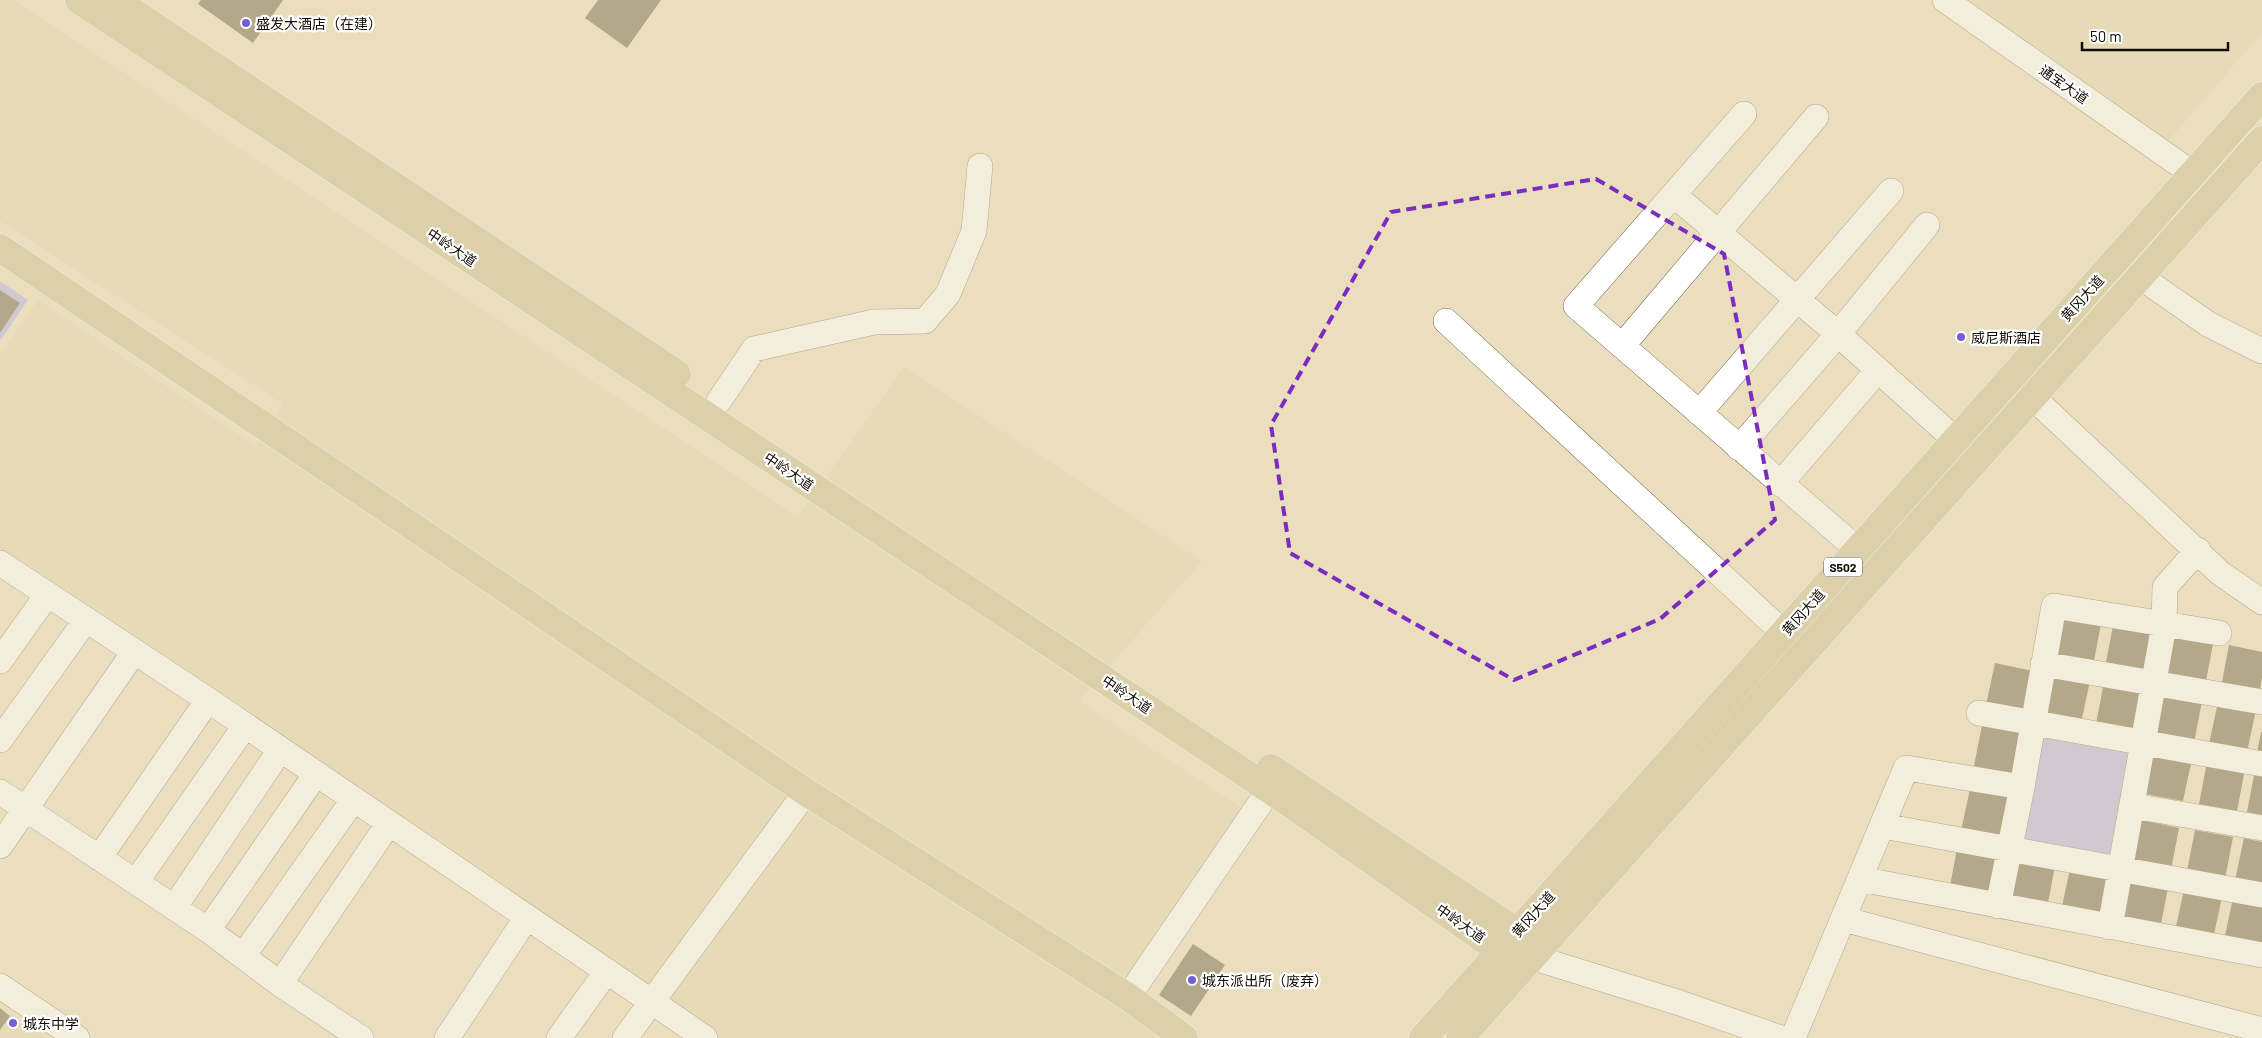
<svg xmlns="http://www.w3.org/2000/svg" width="2262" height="1038" font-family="Barlow,'Noto Sans SC',sans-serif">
  <rect width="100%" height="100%" fill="#eadebf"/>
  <path fill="#e2d4ad" d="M0 0H14L798 517 904 367 1202 561 1079 701 1261 821 1139 1004 1184 1038H705L0 563V355L38 300 256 446 283 404 0 221Z
    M1970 0H2262V33L2168 141Z
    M10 1016 44 1038H0V1030Z"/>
  <path fill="#b2afe7" d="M0 281 28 300 0 341Z
    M2033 723 2144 742 2122 869 2010 850Z"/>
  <path fill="#71664a" d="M201 0H283L253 43 198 4Z
    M598 0H661L627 48 585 18Z
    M0 290 20 303 0 333Z
    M2063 617 2101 624 2093 666 2055 659Z
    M2113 626 2151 633 2143 675 2105 667Z
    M2175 636 2213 644 2205 686 2167 678Z
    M2229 645 2262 652V677L2259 695 2221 687Z
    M1995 663 2033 671 2024 712 1986 705Z
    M2052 673 2090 681 2081 723 2043 715Z
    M2104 682 2142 690 2134 732 2096 724Z
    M2164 694 2202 701 2194 743 2155 735Z
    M2218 702 2256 710 2247 752 2209 744Z
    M1982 725 2020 732 2012 774 1974 766Z
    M2261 732H2262V754L2257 753Z
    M2154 752 2192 759 2183 801 2145 794Z
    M2207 762 2245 769 2237 811 2199 804Z
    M2255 770 2262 771V815L2247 812Z
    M1970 789 2008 796 1999 838 1961 831Z
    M2141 820 2179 828 2171 870 2133 862Z
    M2195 830 2233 837 2225 879 2187 871Z
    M2244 838 2262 842V885L2235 880Z
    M1957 849 1996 856 1987 898 1949 891Z
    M2017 859 2055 866 2047 908 2009 901Z
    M2070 869 2108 876 2099 918 2061 911Z
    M2130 880 2168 888 2160 929 2122 922Z
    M2184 890 2222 897 2213 939 2175 931Z
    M2233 898 2262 904V947L2224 940Z
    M1193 944 1225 965 1191 1016 1159 995Z
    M0 1008 10 1016 0 1030Z"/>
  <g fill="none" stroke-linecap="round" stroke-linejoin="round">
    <g stroke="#73694d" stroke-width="26">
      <path id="minor" d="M1945 0 2183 167
        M1744 114 1576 306 1849 542
        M1674 195 1838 334 1950 435
        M2142 278 2208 324 2262 351
        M1446 321 1774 624
        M1622 346 1816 117
        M719 401 754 349 874 322 925 321 948 294 974 231 980 166
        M2042 406 2220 573 2262 602
        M1699 413 1891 191
        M1739 448 1838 334 1927 225
        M1780 484 1878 370
        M0 563 208 700 705 1038
        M0 661 47 595
        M2043 664 2262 702
        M1979 713 2262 764
        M0 740 86 620
        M0 792 208 930 280 984 361 1038
        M2133 806 2262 828
        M1883 826 2262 895
        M0 846 134 652
        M99 858 208 700
        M1860 879 2262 955
        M136 882 245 726
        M1998 906 2022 787 2054 606 2219 633
        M174 908 280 750
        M1843 919 2262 1030
        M2110 927 2164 625 2165 587 2198 550
        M208 930 316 774
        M243 956 354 799
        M1535 958 1680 1003 1781 1038
        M280 984 389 823
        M0 986 77 1038
        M1128 997 1280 774
        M447 1038 527 917
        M559 1038 607 971
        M625 1038 806 792
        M1793 1038 1906 768 2022 787"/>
    </g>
    <g stroke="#fff" stroke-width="29">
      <path id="major" d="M79 0 1269 789 1495 947
        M115 0 677 374
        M0 248 806 792 1128 997 1184 1038
        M1271 768 1511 928
        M1423 1038 2262 96
        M1460 1038 2262 140"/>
    </g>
    <use href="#minor" stroke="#fff" stroke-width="25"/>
    <use href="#major" stroke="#cdbe93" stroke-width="28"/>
  </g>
  <path d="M0 0H2262V1038H0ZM1596 179 1724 254 1775 520 1660 619 1514 680 1290 553 1271 425 1391 212Z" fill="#eadebf" fill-opacity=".55" fill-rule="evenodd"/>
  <path fill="none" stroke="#7b2cbf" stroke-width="4" stroke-dasharray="10 6" stroke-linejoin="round" d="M1596 179 1724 254 1775 520 1660 619 1514 680 1290 553 1271 425 1391 212Z"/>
  <g fill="#725ed8" stroke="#fff" stroke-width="2">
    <circle cx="246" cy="23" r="5"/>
    <circle cx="1961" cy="337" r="5"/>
    <circle cx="1192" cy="980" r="5"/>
    <circle cx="13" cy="1023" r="5"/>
  </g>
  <g text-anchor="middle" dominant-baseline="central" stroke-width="4.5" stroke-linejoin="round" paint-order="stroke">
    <rect fill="#fff" stroke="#58564f" stroke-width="1" x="1824" y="557.5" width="38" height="19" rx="4"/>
    <g font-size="12" font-weight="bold" fill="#110d04">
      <text x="1843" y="567">S502</text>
    </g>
    <g font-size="14" fill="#110d04" stroke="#fff" text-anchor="start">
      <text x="256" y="23">盛发大酒店（在建）</text>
      <text x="1971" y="337">威尼斯酒店</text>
      <text x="1202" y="980">城东派出所（废弃）</text>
      <text x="23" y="1023">城东中学</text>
    </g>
    <g font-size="14" fill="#110d04" stroke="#fff">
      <text transform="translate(2064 84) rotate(35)">通宝大道</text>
      <text transform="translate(452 247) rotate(34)">中岭大道</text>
      <text transform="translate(2082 298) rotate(-48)">黄冈大道</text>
      <text transform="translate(789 471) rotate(34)">中岭大道</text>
      <text transform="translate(1803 612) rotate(-48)">黄冈大道</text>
      <text transform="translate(1127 694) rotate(34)">中岭大道</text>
      <text transform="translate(1533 914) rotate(-48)">黄冈大道</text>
      <text transform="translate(1461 923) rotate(35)">中岭大道</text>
    </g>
  </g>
  <path d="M2082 42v8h146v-8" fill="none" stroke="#110d04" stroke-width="2.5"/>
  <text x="2090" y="42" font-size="15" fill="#110d04" stroke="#ffffff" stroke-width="4" paint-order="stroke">50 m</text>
</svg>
